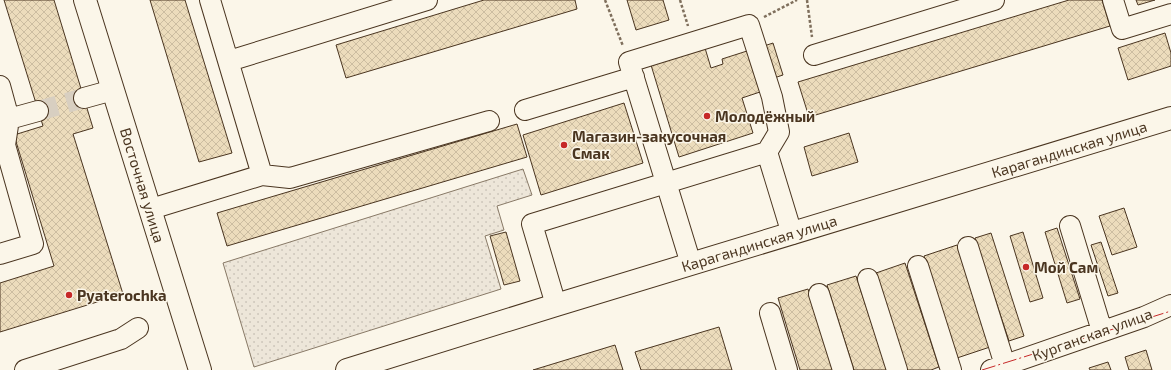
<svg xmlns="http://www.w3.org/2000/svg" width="1171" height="370" font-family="'Exo 2',sans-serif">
  <defs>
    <pattern id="park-dots" width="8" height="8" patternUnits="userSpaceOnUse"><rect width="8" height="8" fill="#ede6d9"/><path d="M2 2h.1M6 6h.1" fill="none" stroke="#cdc6ba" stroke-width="1.8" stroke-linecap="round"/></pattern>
    <pattern id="building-cross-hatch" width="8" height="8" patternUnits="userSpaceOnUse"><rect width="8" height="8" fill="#ecdcbc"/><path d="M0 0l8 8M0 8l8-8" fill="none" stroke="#ccbda1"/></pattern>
  </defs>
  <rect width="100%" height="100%" fill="#fbf6e9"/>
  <path fill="url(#park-dots)" stroke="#887966" d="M523 169 532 195 497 206 504 230 485 236 501 289 254 367 223 263Z"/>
  <path fill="url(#building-cross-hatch)" stroke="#4a3520" d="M4 0H54L93 128 73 134 123 294 0 332V283L54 266 14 135 43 126Z
    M150 0H185L232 153 199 162Z
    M484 0H575L577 9 346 78 336 45Z
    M627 0H663L669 20 636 30Z
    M1069 0H1102L1110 26 809 117 798 82Z
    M1136 0H1155L1138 5Z
    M1165 33 1171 53V66L1128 80 1118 48Z
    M773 43 783 75 771 79 761 47Z
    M705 48 711 68 723 64 722 59 747 51 760 92 742 98 753 133 679 157 651 65Z
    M624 103 643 163 541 195 523 135Z
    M517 124 527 157 227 246 217 213Z
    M849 133 858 162 812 176 804 147Z
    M1124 208 1137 247 1112 255 1099 216Z
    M1057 228 1080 299 1067 303 1045 232Z
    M506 232 520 281 504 285 490 236Z
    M1023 232 1043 298 1030 302 1010 236Z
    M991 233 1024 336 1009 341 975 238Z
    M1101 242 1118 293 1108 296 1091 245Z
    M957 245 990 347 957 358 924 256Z
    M905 263 939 367 931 370H907L876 273Z
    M856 276 887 370H854L827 285Z
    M808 289 833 370H800L778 298Z
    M719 327 732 370H641L635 352Z
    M615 345 623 370H533Z
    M1146 350 1152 370H1129L1125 357Z
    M1108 362 1111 370H1090L1089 368Z"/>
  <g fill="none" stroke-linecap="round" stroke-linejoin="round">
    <path stroke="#d8cfc1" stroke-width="20" stroke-dasharray="20 10" stroke-linecap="butt" d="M38 111 84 98"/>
    <g stroke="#4a3520" stroke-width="22">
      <path id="minor" d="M1113 0 1122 29 1171 14
        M814 55 994 0
        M229 61 427 0
        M0 86 9 119 0 122
        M84 98 113 90
        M525 110 634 77
        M767 152 792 234
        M262 175 290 178 489 121
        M151 209 262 175 210 0
        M1070 226 1102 331
        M968 247 1005 365
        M0 254 33 244 5 145 9 119 38 111
        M918 266 951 370
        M868 279 897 370
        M819 294 843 370
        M556 305 532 224 767 152 779 132 772 97 749 25 629 62 691 264
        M770 313 787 370
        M25 370 121 339 138 328
        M991 370 1144 317 1171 305"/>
    </g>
    <g stroke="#4a3520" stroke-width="24">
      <path id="major" d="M85 0 200 370
        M347 370 556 305 1171 118"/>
    </g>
    <path stroke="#7f6f5c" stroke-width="2.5" stroke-dasharray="3 2" stroke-linecap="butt" d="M605 0 623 46
      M680 0 688 26
      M807 0 812 37
      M764 17 797 0"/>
    <use href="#minor" stroke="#fbf6e9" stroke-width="20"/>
    <use href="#major" stroke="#fbf6e9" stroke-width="22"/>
    <path stroke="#c62828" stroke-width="1" stroke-dasharray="14 3 2 3" stroke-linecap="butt" d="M982 370 1171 311"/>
  </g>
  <g fill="#c62828" stroke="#fbf6e9" stroke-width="1.5">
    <circle cx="707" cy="116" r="4"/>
    <circle cx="564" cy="145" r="4"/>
    <circle cx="1026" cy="267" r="4"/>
    <circle cx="69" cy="295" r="4"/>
  </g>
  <g text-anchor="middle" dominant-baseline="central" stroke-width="3" stroke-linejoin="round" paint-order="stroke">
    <g font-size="15" font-weight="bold" fill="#4a3520" stroke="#fbf6e9" text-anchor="start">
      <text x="715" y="116">Молодёжный</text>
      <text x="572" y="136">Магазин-закусочная<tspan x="572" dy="17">Смак</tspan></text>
      <text x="1034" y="267">Мой Cам</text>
      <text x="77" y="295">Pyaterochka</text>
    </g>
    <g font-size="15" fill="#4a3520" stroke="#fbf6e9">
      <text transform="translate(1069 149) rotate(-17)">Карагандинская улица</text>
      <text transform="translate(143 185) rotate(73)">Восточная улица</text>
      <text transform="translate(759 243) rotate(-17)">Карагандинская улица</text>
      <text transform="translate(1092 334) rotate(-20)">Курганская улица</text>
    </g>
  </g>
</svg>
